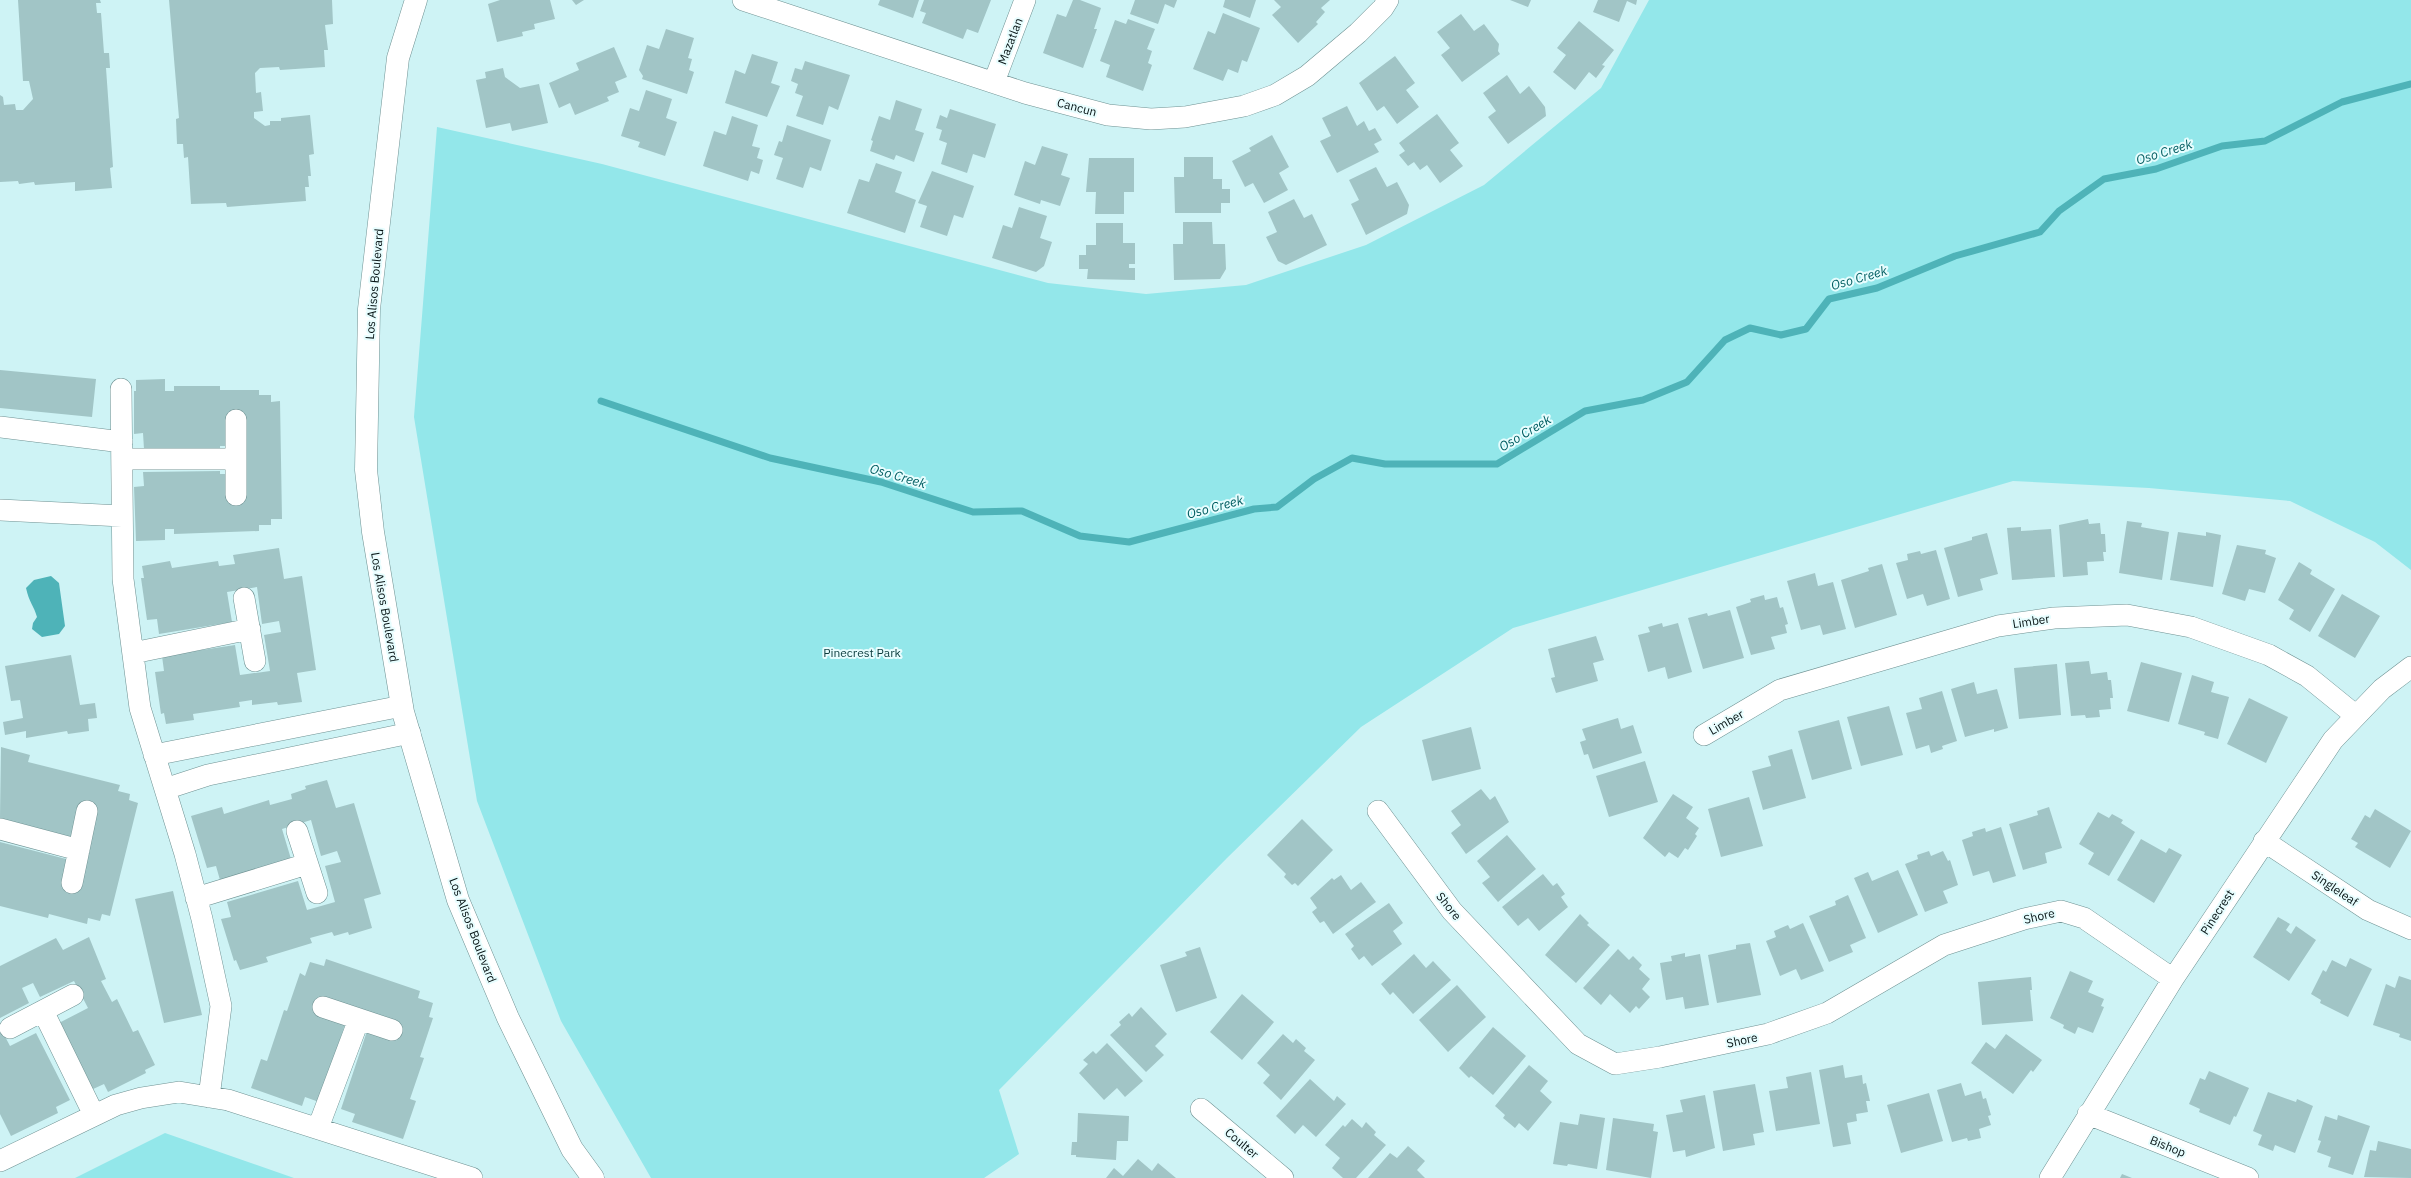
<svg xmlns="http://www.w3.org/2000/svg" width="2411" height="1178" font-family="'IBM Plex Sans',sans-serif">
  <rect width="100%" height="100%" fill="#cef3f5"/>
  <path fill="#93e7ea" d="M1649 0H2411V570L2375 542 2290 501 2149 488 2013 481 1513 628 1361 727 1227 858 999 1090 1019 1154 984 1178H651L561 1021 477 801 414 417 437 127 602 164 1048 283 1146 294 1246 285 1366 245 1484 185 1601 88Z
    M165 1133 294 1178H75Z"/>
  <path fill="#4eb3b8" d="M51 576 59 583 65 626 59 634 42 637 32 629 33 623 37 617C34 606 29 602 26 588L34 580Z"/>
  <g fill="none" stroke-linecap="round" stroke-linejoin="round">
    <path stroke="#4eb3b8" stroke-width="7" d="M601 401 770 458 881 482 973 512 1022 511 1080 536 1129 542 1254 509 1277 507 1314 479 1352 458 1385 464H1497L1585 411 1643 400 1687 382 1725 340 1750 328 1781 335 1806 329 1829 299 1877 288 1955 256 2040 232 2059 211 2104 179 2156 169 2222 146 2265 141 2342 102 2411 84"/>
  </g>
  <path fill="#a1c5c6" d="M18 0H100L101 3H96L97 13H101L104 53H109L110 68H106L113 167 110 168 112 188 75 191V182L35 185 34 182 19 184 18 181 0 182V95L3 97 4 105 15 104 16 110H23L33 99 29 81H23Z
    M169 0H332L333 24 325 25 328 50H324L325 67 280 70 279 67 260 68 255 73 256 93 261 92 263 111 254 112V118L265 126 270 125V121H281V118L310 115 314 154 309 155 311 176H308L309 187H305L306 201 227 207 226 203 191 204 188 157 184 158 183 144H177L176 119 179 118Z
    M500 0H550L555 19 534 24 535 29 522 32 523 36 497 42 488 4Z
    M572 0H584L576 5Z
    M880 0H919L913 18 878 5Z
    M924 0H991L978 33 967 29 963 39 922 23 926 13 920 11Z
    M1073 0H1080L1101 8 1094 29H1097L1083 68 1043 53 1057 14 1066 17Z
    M1135 0H1177L1174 8 1165 4 1158 24 1130 14Z
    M1225 0H1256L1250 18 1223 7Z
    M1274 0H1330L1321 8 1325 12 1316 22 1318 24 1298 43 1272 15 1281 7Z
    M1510 0H1531L1528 7Z
    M1598 0H1637L1636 5 1627 1 1619 22 1593 12Z
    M1223 13 1260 28 1247 62 1242 60 1238 73 1228 69 1223 81 1193 69 1208 31 1215 34Z
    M1461 14 1474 31 1484 24 1499 44 1498 51 1500 54 1462 82 1441 55 1450 48 1437 32Z
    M1128 19 1155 29 1147 49 1152 51 1148 63 1152 65 1143 91 1106 77 1110 65 1100 61 1115 20 1126 24Z
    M1579 21 1614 50 1602 65 1605 66 1596 78 1589 72 1575 90 1553 72 1566 55 1557 48Z
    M666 29 694 38 688 58 692 59 689 70 694 72 687 94 642 79 643 76 639 70 647 45 659 49Z
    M614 47 627 77 615 82 619 92 607 97 609 101 575 115 570 103 559 108 549 83 579 70 576 63Z
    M752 54 778 62 771 83 780 86 767 117 725 103 735 70 745 74Z
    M1395 56 1415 83 1406 90 1419 107 1397 124 1384 106 1377 111 1359 83Z
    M805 61 850 75 838 110 829 106 823 125 796 116 803 96 795 93 798 84 791 81 795 68 802 70Z
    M503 68 505 77 520 88 539 84 548 123 512 131 510 123 486 128 476 80 486 78 485 72Z
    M1507 75 1520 94 1529 86 1545 107 1546 116 1508 144 1488 117 1496 111 1483 93Z
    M646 90 672 99 666 118 677 122 665 156 638 147 640 142 621 136 630 108 639 111Z
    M896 100 922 109 915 130 924 133 914 162 896 155 894 160 870 151 873 141 871 140 879 116 890 120Z
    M1347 106 1357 126 1364 121 1369 131 1375 128 1382 140 1374 144 1379 152 1337 173 1320 141 1331 136 1322 118Z
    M950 109 996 124 985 158 973 154 967 173 941 164 947 143 939 140 942 130 936 128 940 115 947 118Z
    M1437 114 1459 143 1450 150 1463 166 1440 183 1427 165 1420 170 1414 162 1408 166 1399 155 1405 151 1399 143Z
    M732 116 758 125 752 146 760 148 757 158 763 160 759 174 751 171 748 181 703 166 714 131 726 135Z
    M787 125 831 140 821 171 810 167 803 188 776 179 783 158 774 155 779 141 782 142Z
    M1272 135 1289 167 1279 173 1288 190 1264 203 1253 183 1245 187 1232 161 1251 151 1249 148Z
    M1042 146 1068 154 1061 175 1070 178 1060 206 1041 200 1040 204 1014 195 1025 161 1035 165Z
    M1184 157H1213V179H1222V189H1230V203H1221V213H1175L1174 177H1184Z
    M1089 158H1134V192H1124V214H1095L1096 192H1086Z
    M876 163 902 172 895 192 916 200 905 233 847 213 859 179 869 182Z
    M1376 167 1387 187 1397 182 1409 205 1407 214 1366 235 1351 204 1359 200 1349 180Z
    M932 171 974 186 963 218 954 215 947 236 920 227 927 206 918 203Z
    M1294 199 1304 218 1312 214 1327 245 1286 265 1278 261 1266 237 1277 232 1268 212Z
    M1019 207 1047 216 1040 238 1052 242 1044 266 1036 272 992 258 1003 225 1012 228Z
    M1183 222H1212L1213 244H1225L1226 269 1220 279 1174 280 1173 244H1183Z
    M1096 223H1123V243H1135V264H1129V268H1135V280L1087 279 1088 269H1079V255H1086V245H1096Z
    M0 370 96 379 92 417 0 408Z
    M165 379V391H174V386H220V390H259V395H271V402L280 401 282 519H271V525H259V531L174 534V529H165V540L136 541 134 487 144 486 143 472 220 471V474H228V502H240L229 446H220V449H144L143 433 134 434V391H136V380Z
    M2088 519 2089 524 2100 523 2101 534H2105L2106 552H2103L2104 561 2087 562 2088 575 2063 577 2059 525Z
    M2127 521 2142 523 2141 527 2169 532 2162 580 2119 573Z
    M2021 527V531L2051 529 2055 577 2012 580 2007 528Z
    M2178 532 2206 536V532L2221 535 2213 587 2170 580Z
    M1987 533 1998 574 1980 579 1983 590 1958 597 1944 548 1972 540V537Z
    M2237 545 2266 550 2265 554 2276 558 2265 593 2249 589 2245 601 2222 594Z
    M279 548 284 579 302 576 316 670 297 673 302 702 278 705 277 702 252 705V700L239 702 240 707 193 714 194 720 166 724 164 713 161 714 155 672 164 671 162 656 235 645 240 675 270 671 264 635 281 632 279 621 262 624 257 587 227 592 232 622 159 634 157 619 147 620 141 578H144L142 566 170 561 172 568 218 561 219 566 235 564 233 555Z
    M1936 550 1950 599 1927 606 1923 594 1907 599 1896 563 1908 560 1907 554 1920 551 1921 554Z
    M2299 562 2312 570 2310 574 2335 589 2310 632 2289 619 2294 610 2278 600Z
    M1882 564 1897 615 1855 628 1841 580 1869 571 1868 568Z
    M1815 573 1818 586 1833 582 1846 629 1823 635 1820 625 1801 630 1787 581Z
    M2342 594 2380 616 2355 658 2318 636Z
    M1764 595 1765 600 1777 597 1780 608 1783 607 1788 624 1785 625 1787 633 1771 637 1775 649 1751 655 1736 607 1751 602 1750 599Z
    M1730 610 1744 658 1703 669 1688 618 1707 613 1708 616Z
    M1662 623 1663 627 1678 623 1692 672 1668 679 1665 667 1648 672 1638 635 1650 632 1648 627Z
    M1596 636 1604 660 1593 663 1598 681 1556 693 1551 678 1555 677 1548 649Z
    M71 655 80 705 95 703 97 718 88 719 89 731 68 734 67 731 26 738V731L5 735 3 722 23 718 20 700 11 701 5 666Z
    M2089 661 2091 674 2107 672 2108 680H2111L2113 698H2110L2111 709 2099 710 2100 717 2086 718 2085 715 2071 716 2065 663Z
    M2141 662 2182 673 2169 722 2127 711Z
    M2057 664 2061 715 2019 719 2014 668Z
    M2192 675 2214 682 2211 692 2229 697 2218 739 2204 735 2205 732 2178 724Z
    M1974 682 1977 694 1997 689 2008 728 1994 732V729L1965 737 1951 689Z
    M1942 691 1957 741 1942 746 1943 749 1931 753 1929 745 1916 749 1906 713 1922 709 1919 698Z
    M2249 698 2288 717 2266 763 2227 744Z
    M1889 706 1903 755 1861 766 1847 717Z
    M1618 718 1621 729 1633 725 1642 753 1593 769 1588 754 1584 755 1580 742 1586 740 1582 729Z
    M1839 720 1852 769 1812 780 1798 731Z
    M1471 727 1481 769 1432 781 1422 740Z
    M1 747 30 755 28 762 120 785 118 791 130 794 129 800 138 803 110 916 102 914 100 921 88 918 87 924 49 914 48 918 0 906V842L70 860 75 838 0 818Z
    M1792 749 1806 798 1763 810 1752 771 1771 766 1768 756Z
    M1645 761 1658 802 1609 817 1596 776Z
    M327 780 336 808 354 803 381 894 364 899 372 928 349 935 348 932 334 936 332 932 310 938 312 943 266 957 268 962 240 970 236 960 234 961 221 919 231 917 227 902 298 881 307 910 335 902 325 866 341 862 337 851 321 856 311 820 282 829 291 859 220 880 216 866 207 868 191 816 222 807 224 814 269 800 270 805 292 799 291 794 306 789 305 786Z
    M1481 789 1490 800 1495 796 1509 822 1466 854 1451 833 1461 825 1451 811Z
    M1673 794 1693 807 1686 818 1699 828 1695 834 1697 836 1688 850 1685 848 1678 858 1669 852 1665 857 1643 838Z
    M1749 797 1763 846 1721 857 1708 809Z
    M2049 807 2062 848 2045 853 2047 863 2023 870 2009 824 2038 815 2037 811Z
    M2375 809 2411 831 2390 868 2355 847 2358 843 2351 839 2365 815 2370 818Z
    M2098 812 2109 818 2112 814 2123 820 2121 823 2135 832 2109 876 2088 864 2094 853 2079 844Z
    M1302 819 1333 850 1298 886 1295 883 1292 885 1284 877 1286 874 1267 855Z
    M2001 827 2016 876 1993 883 1989 871 1973 876 1962 840 1973 836 1972 832 1985 828 1986 832Z
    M1507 835 1536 869 1498 902 1482 883 1490 877 1477 861Z
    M2141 839 2166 853 2169 848 2182 855 2154 903 2117 880Z
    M1929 851 1931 856 1943 851 1948 861 1950 860 1958 885 1943 891 1948 903 1925 912 1905 864 1918 859 1917 855Z
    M1898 870 1918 915 1878 933 1854 878 1868 872 1872 881Z
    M1543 874 1553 886 1557 883 1565 894 1561 897 1568 907 1539 931 1528 918 1518 926 1502 907Z
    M1341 875 1351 890 1361 882 1376 902 1333 934 1324 921 1320 923 1312 912 1317 908 1310 898 1332 878 1334 880Z
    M173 891 202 1015 164 1023 135 899Z
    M1848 895 1866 938 1850 945 1853 952 1829 962 1809 916 1836 905 1835 901Z
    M1389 903 1403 923 1393 931 1402 944 1372 966 1364 956 1359 960 1351 949 1354 946 1345 934Z
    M1580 914 1589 923 1587 925 1610 945 1576 983 1545 955Z
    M2278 917 2290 924 2286 930 2291 934 2296 926 2316 940 2289 981 2253 957Z
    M1803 923 1824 971 1801 980 1796 969 1780 976 1766 941 1776 937 1774 931 1788 925 1790 929Z
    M89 937 106 979 101 981 112 1002 117 999 133 1032 138 1030 155 1065 145 1070 146 1073 108 1092 104 1084 91 1090 57 1024 88 1008 74 981 40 997 33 983 22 988 29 1003 0 1018V966L56 938 63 950Z
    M1750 943 1761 995 1717 1003 1708 955 1736 949V945Z
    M1200 947 1217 998 1176 1012 1160 965 1187 956 1185 952Z
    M1618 949 1629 960 1633 956 1642 965 1639 969 1650 979 1642 989 1650 997 1639 1009 1636 1006 1630 1013 1610 994 1601 1005 1583 988Z
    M1685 953V957L1700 954 1709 1005 1685 1009 1683 997 1666 1000 1660 963 1672 961 1671 956Z
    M1414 954 1426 968 1433 961 1451 980 1413 1014 1393 992 1390 995 1381 984Z
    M2350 958 2372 969 2348 1017 2320 1003 2321 1000 2311 994 2323 970 2326 972 2332 960 2346 967Z
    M326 959 420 991 418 998 433 1003 429 1017 433 1018 420 1057 424 1058 410 1099 416 1101 403 1139 352 1122 355 1114 341 1109 368 1028 346 1021 319 1102 305 1097 302 1106 251 1088 261 1059 267 1061 284 1010 287 1011 300 973 305 976 310 962 324 966Z
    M2070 971 2093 981 2088 992 2104 999 2101 1006 2104 1007 2093 1033 2078 1027 2075 1034 2063 1028 2064 1025 2050 1018Z
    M2399 976 2411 980V1041L2399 1037 2400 1034 2373 1025 2386 984 2395 988Z
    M2031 977 2032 990H2030L2033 1021 1982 1025 1978 982Z
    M1457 985 1486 1017 1448 1052 1419 1020Z
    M1242 994 1274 1022 1242 1060 1210 1032Z
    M1141 1007 1167 1034 1155 1046 1164 1055 1146 1072 1110 1035 1121 1025 1119 1022 1129 1013 1132 1017Z
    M0 1027 10 1046 36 1033 70 1100 56 1107 58 1113 11 1136 0 1114Z
    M1493 1027 1526 1056 1493 1095 1471 1076 1469 1078 1459 1068Z
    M1283 1034 1293 1043 1296 1039 1306 1048 1304 1051 1315 1060 1281 1100 1263 1083 1270 1075 1257 1063Z
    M2006 1034 2042 1060 2033 1072 2031 1070 2013 1094 1971 1063 1986 1042 1995 1049Z
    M1107 1043 1143 1081 1125 1097 1117 1088 1104 1100 1079 1073 1088 1064 1083 1060 1093 1051 1096 1054Z
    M1529 1065 1548 1081 1540 1091 1552 1102 1528 1131 1519 1123 1515 1128 1503 1118 1505 1115 1495 1106Z
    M1843 1065 1845 1078 1862 1075 1863 1084 1866 1083 1870 1101H1866L1868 1112 1856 1114 1857 1121 1847 1123 1851 1144 1833 1147 1819 1070Z
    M2209 1071 2249 1088 2236 1117 2234 1116 2230 1125 2199 1112 2200 1109 2189 1104 2200 1078 2205 1080Z
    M1811 1072 1820 1124 1776 1131 1769 1091 1788 1088 1786 1077Z
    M1310 1079 1334 1101 1337 1096 1346 1104 1316 1137 1303 1125 1295 1134 1276 1116Z
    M1961 1083 1965 1096 1981 1091 1983 1099 1986 1098 1991 1115 1988 1116 1991 1125 1979 1129 1981 1138 1968 1141 1967 1138 1952 1142 1937 1090Z
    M1755 1084 1764 1132 1753 1134 1755 1145 1723 1151 1713 1091Z
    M2268 1092 2296 1102 2297 1099 2313 1106 2295 1153 2275 1145 2273 1151 2258 1145 2262 1135 2253 1131Z
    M1929 1093 1943 1141 1901 1153 1887 1105Z
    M1705 1095 1715 1148 1686 1157 1685 1150 1673 1152 1666 1115 1683 1112 1680 1100Z
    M1078 1113 1129 1116 1128 1141H1117L1116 1160 1076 1157V1155H1071L1072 1142H1077Z
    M1580 1114 1605 1118 1597 1169 1568 1164 1567 1166 1553 1164 1560 1122 1578 1125Z
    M2338 1115 2370 1126 2353 1175 2328 1167 2331 1157 2317 1152 2321 1141 2318 1140 2325 1116 2337 1120Z
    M1613 1118 1654 1124 1653 1131 1658 1132 1651 1178 1606 1170Z
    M1352 1119 1362 1128 1366 1122 1376 1132 1374 1135 1386 1145 1356 1178H1343L1332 1168 1340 1158 1325 1145 1343 1125 1345 1127Z
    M2378 1141 2411 1149V1178L2364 1177 2370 1150 2376 1151Z
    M1408 1146 1425 1161 1417 1170 1425 1178H1368L1390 1153 1397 1158Z
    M1138 1159 1152 1171 1158 1163 1176 1178H1106L1114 1168 1123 1176Z
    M2122 1174 2132 1178H2120Z"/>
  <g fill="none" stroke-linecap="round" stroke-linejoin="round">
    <g stroke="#6f9293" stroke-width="22">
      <path id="minor" d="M743 0 1025 93 1108 115 1151 119 1185 117 1244 106 1275 95 1307 76 1358 33 1383 8 1388 0
        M994 82 1025 0
        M121 389 123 579 140 708 185 854 202 919 221 1006 209 1097
        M236 420V495
        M0 427 122 442
        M122 459H236
        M0 510 122 516
        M244 598 255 661
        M133 653 250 629
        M1704 735 1780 690 1998 626 2054 618 2127 615 2191 627 2269 655 2307 676 2355 715
        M154 755 402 706
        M165 789 208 775 410 733
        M1378 811 1452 911 1578 1044 1615 1064 1660 1057 1768 1034 1827 1013 1944 945 2024 919 2061 911 2084 918 2173 979
        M0 829 79 850
        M297 831 317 893
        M2264 841 2368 910 2411 929
        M72 883 87 811
        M196 898 307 864
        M323 1007 392 1030
        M43 1011 94 1115
        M10 1028 73 995
        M1201 1109 1283 1178
        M2088 1114 2248 1178
        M318 1128 359 1019
        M0 1161 116 1105 141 1098 179 1092 228 1100 472 1178
        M2050 1178 2173 979 2333 740 2382 689 2411 667"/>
    </g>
    <g stroke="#6f9293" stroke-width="23">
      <path id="secondary" d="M416 0 398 58 369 309 366 470 373 532 403 712 458 900 508 1018 572 1149 593 1178"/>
    </g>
    <use href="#minor" stroke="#fff" stroke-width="21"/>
    <use href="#secondary" stroke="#fff" stroke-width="22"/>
  </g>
  <g text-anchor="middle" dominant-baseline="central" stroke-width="4" stroke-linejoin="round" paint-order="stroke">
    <g font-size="12" fill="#061314" stroke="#e7fdfe">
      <text transform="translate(1010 41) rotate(-69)">Mazatlan</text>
      <text transform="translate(1077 107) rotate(15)">Cancun</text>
      <text transform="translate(374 284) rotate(-85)">Los Alisos Boulevard</text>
      <text transform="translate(385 607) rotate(80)">Los Alisos Boulevard</text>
      <text transform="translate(2031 621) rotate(-9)">Limber</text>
      <text transform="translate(1726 722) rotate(-30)">Limber</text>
      <text transform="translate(2335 888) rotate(34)">Singleleaf</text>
      <text transform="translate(1449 906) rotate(51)">Shore</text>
      <text transform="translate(2217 912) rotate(-57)">Pinecrest</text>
      <text transform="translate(2039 916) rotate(-13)">Shore</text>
      <text transform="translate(473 930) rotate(69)">Los Alisos Boulevard</text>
      <text transform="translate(1742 1040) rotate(-12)">Shore</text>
      <text transform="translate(1242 1143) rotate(40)">Coulter</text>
      <text transform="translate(2168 1146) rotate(22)">Bishop</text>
    </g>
    <g font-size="12" fill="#0a3b3d" stroke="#e7fdfe">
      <text x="862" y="652">Pinecrest Park</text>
    </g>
    <g font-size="13" font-style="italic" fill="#005d61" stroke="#e7fdfe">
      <text transform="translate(2164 152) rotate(-17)">Oso Creek</text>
      <text transform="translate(1859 278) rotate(-16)">Oso Creek</text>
      <text transform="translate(1525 433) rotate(-31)">Oso Creek</text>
      <text transform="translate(898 476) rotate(16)">Oso Creek</text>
      <text transform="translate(1215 507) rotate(-15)">Oso Creek</text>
    </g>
  </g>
</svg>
